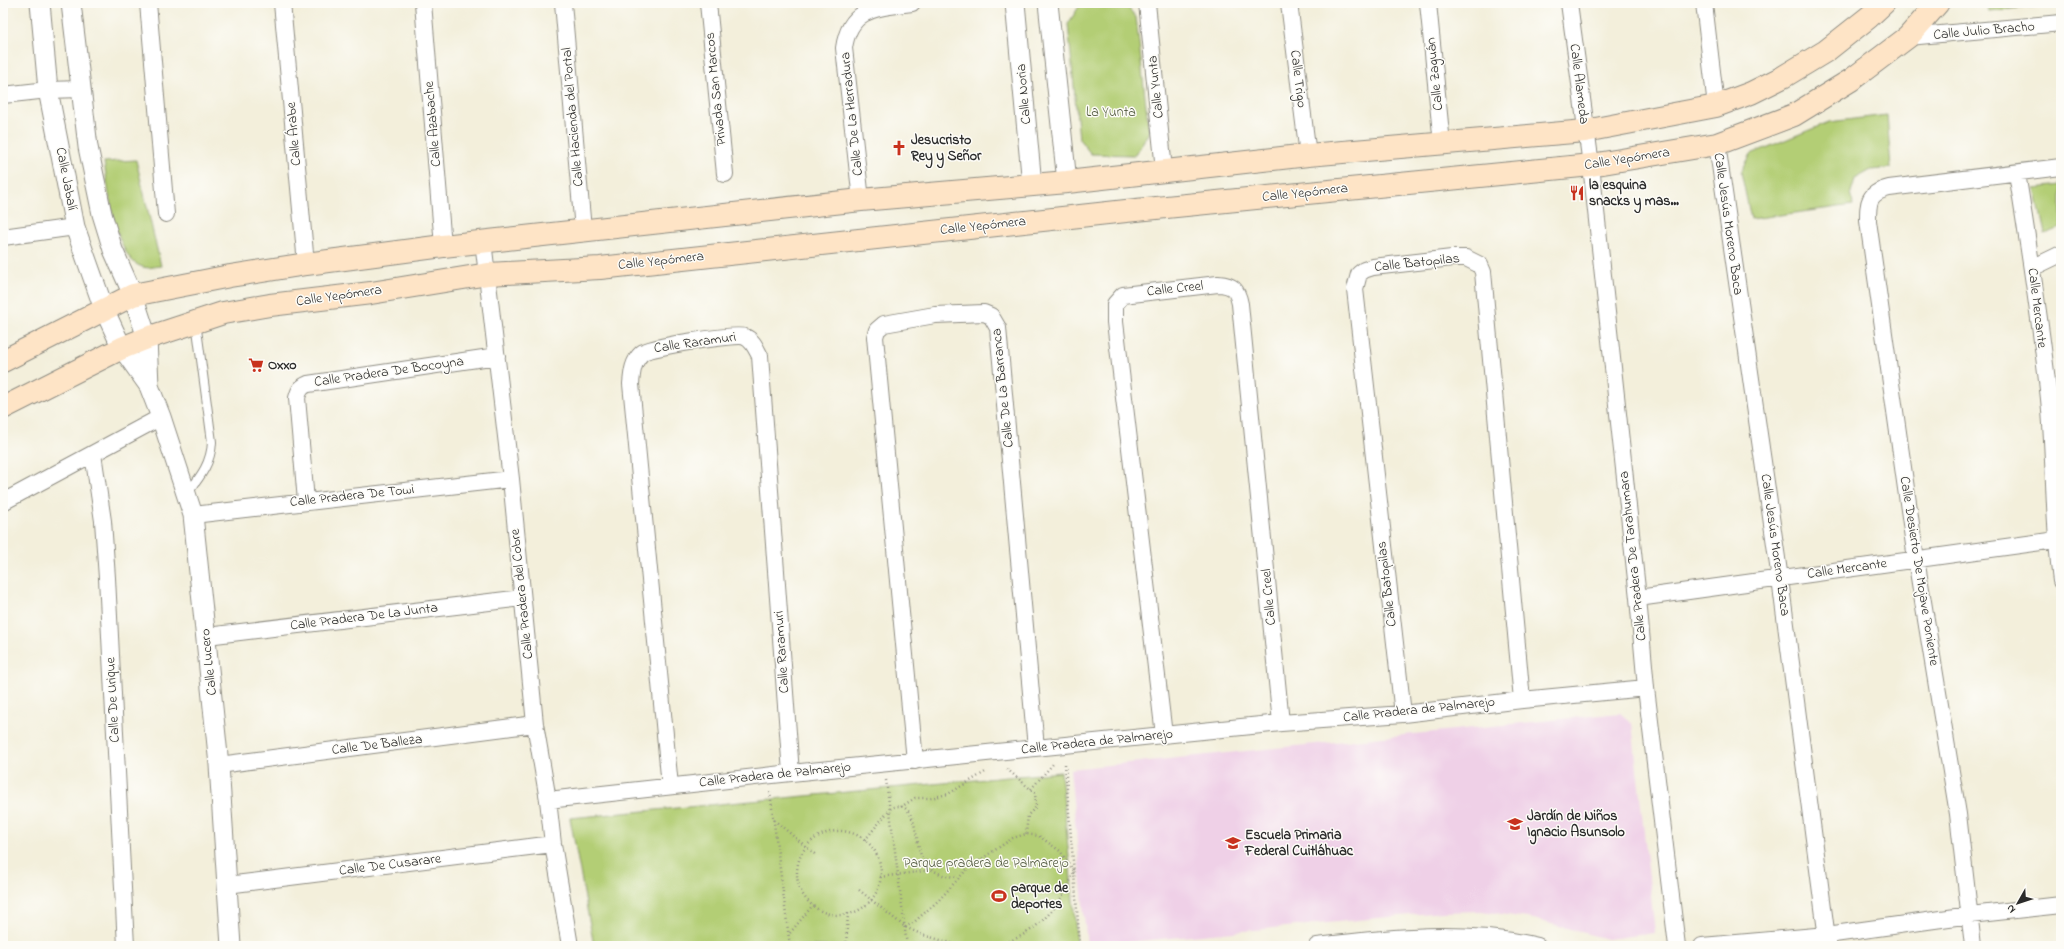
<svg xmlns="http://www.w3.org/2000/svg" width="2064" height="949" font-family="'Indie Flower',sans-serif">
  <rect width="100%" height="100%" fill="#fdfcf7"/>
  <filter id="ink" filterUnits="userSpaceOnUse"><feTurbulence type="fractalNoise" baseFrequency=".025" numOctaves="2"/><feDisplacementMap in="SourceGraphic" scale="8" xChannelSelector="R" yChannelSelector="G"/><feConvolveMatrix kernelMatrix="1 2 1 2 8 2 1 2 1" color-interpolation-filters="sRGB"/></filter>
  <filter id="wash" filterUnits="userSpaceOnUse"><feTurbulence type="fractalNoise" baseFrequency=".012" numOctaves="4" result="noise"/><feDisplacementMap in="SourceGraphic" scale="16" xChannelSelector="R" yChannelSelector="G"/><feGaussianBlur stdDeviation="0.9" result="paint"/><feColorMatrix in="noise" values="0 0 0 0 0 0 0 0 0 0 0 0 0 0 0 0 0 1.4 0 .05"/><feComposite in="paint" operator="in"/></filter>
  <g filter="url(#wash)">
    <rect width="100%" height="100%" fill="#f3efdb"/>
    <path fill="#efd0e7" d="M1620 713 1632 723 1655 933 1607 939 1533 919 1482 911 1442 912 1087 946 1070 769Z"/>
    <path fill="#b3ce74" stroke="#6f7c50" d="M1107 3H1124L1136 17 1149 132 1135 155 1091 154 1079 139 1068 24 1080 5Z
      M1986 3H2061V4L1989 11Z
      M1887 115 1891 168 1871 170 1855 179 1851 192 1853 205 1751 219 1741 172 1751 154 1829 122Z
      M136 160 161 266C156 266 148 269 143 267 115 261 108 186 104 162Z
      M2061 185V228L2045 234 2035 188Z
      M1061 772 1077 944 1050 946H594L570 818Z"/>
  </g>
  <g filter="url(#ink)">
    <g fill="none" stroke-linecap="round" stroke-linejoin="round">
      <g stroke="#8f8d83" stroke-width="10">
        <path id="service" d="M187 494C200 477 211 464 212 442L196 322"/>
      </g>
      <g stroke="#8f8d83" stroke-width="18">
        <path id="minor" d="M148 3 166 214
          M282 3 306 264
          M423 3 443 246
          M563 3 583 230
          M708 3 725 174
          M1147 3 1164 170
          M1289 3 1308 155
          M1428 3 1442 144
          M1569 3 1591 165 1638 598 1646 688 1677 946
          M1704 3 1716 106
          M1908 37 2061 23
          M3 95 48 90 81 89
          M1717 144 1780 579 1828 946
          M2017 173C2029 248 2041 323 2049 399 2055 459 2053 520 2061 581
          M861 200 844 48C850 7 877 8 912 3
          M3 237 75 227
          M483 241 511 479 535 724 548 800 553 844 570 946
          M2032 268 2061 254
          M93 454 103 521 107 578 126 946
          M306 501 297 398C299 390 301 387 308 384L497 356
          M3 502 161 417
          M193 515 511 479
          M1638 598 2056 540
          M207 636 522 598
          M1403 714 1355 289 1359 274 1364 270 1373 267 1452 258H1466L1480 265 1483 272 1522 700
          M1164 735 1115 322V304L1123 295 1218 284C1233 285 1237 289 1240 304L1281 723
          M915 761 875 337 877 330 884 324 935 315 984 313 991 316 998 328 1036 748
          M219 765 535 724
          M670 786 631 384C632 372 633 361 642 353 649 347 736 333 745 337 753 340 756 349 760 356L791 773
          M548 800 791 773 1281 723 1403 714 1522 700 1646 688
          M227 885 553 844
          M1317 946C1392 937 1463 929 1538 946
          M1702 946 1827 935 1970 915 2061 905
          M1973 946 1958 814 1916 559 1868 221C1868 202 1868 193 1889 188L2061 167"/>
      </g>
      <g stroke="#8f8d83" stroke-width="21">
        <path id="tertiary" d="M40 3 48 90 75 227 104 309 122 348 149 386 161 417 193 515 219 765 231 946
          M71 3 88 147 102 214 113 250 133 295 147 338 149 386
          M1015 3 1032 185
          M1048 3 1067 182"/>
      </g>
      <g stroke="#8f8d83" stroke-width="24">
        <path id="secondary" d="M3 361 133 295 230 276 306 264 443 246 861 200 1067 182 1308 155 1585 131 1716 106 1751 93 1783 77 1826 51 1869 17 1884 3
          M3 408 122 348 147 338 223 313 270 305 371 293 488 274 600 268 1126 211 1591 165 1717 144 1794 115 1851 80 1908 37 1938 3"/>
      </g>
      <path stroke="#8f8d83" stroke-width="2.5" stroke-dasharray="1 3" stroke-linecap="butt" d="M1065 764 1080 946
        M1007 769 1035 793 1036 807 1028 815 1026 834
        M886 780 907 946
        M1031 789 1053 764
        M770 792 790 946
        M901 807 915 798H931L948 794 987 771
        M774 820 816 855
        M797 873a42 42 0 1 1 84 0a42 42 0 1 1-84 0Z
        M865 840 891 808C917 797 915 841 921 855 923 860 929 865 932 870
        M880 877 932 870 945 876 958 877
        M859 890 905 927 923 935 962 946
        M905 927 913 923 939 900 968 868 1013 838 1026 834 1039 836 1060 851 1074 871C1061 909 1031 940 990 946
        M790 933 813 905
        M846 946 848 913"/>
      <use href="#service" stroke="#fff" stroke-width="8"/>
      <use href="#minor" stroke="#fff" stroke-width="16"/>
      <use href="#tertiary" stroke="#fff" stroke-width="19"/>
      <use href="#secondary" stroke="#fee4c6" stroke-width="22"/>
    </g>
  </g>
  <defs>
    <g id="church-bare" transform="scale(1.2)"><path d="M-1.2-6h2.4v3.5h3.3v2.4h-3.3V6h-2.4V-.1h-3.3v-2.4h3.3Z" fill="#c8321e" stroke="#fdfcf7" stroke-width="2.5" paint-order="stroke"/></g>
    <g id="restaurant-bare" transform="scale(1.2)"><path d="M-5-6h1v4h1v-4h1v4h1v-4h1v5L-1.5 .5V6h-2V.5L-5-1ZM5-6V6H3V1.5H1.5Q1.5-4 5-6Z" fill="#c8321e" stroke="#fdfcf7" stroke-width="2.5" paint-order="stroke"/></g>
    <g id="supermarket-bare" transform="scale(1.2)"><path d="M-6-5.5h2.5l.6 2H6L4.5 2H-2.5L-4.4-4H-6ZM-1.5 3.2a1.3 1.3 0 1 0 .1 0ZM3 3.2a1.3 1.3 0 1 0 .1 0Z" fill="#c8321e" stroke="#fdfcf7" stroke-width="2.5" paint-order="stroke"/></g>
    <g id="school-bare" transform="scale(1.2)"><path d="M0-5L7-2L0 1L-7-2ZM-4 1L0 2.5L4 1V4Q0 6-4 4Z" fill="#c8321e" stroke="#fdfcf7" stroke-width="2.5" paint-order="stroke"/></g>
    <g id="stadium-bare" transform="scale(1.2)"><path d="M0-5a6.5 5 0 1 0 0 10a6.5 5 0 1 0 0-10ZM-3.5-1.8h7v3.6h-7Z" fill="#c8321e" stroke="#fdfcf7" stroke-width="2.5" paint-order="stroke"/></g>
  </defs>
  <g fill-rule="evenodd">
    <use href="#church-bare" x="899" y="148"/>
    <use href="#restaurant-bare" x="1577" y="193"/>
    <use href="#supermarket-bare" x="256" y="365"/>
    <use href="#school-bare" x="1515" y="824"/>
    <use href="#school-bare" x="1233" y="843"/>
    <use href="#stadium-bare" x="999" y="896"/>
  </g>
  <g text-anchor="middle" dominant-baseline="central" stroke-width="3" stroke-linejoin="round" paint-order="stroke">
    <g font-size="14" fill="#2b2b2b" stroke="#fdfcf7">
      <text transform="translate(1984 31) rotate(-5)">Calle Julio Bracho</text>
      <text transform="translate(1435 74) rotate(-96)">Calle Zaguán</text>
      <text transform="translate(1298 79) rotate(83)">Calle Trigo</text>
      <text transform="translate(1579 84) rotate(83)">Calle Alameda</text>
      <text transform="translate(1156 87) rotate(-96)">Calle Yunta</text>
      <text transform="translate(716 89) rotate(-96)">Privada San Marcos</text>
      <text transform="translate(1024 94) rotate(-95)">Calle Noria</text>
      <text transform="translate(852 114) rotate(-96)">Calle De La Herradura</text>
      <text transform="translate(573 117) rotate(-95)">Calle Hacienda del Portal</text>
      <text transform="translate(433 124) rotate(-95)">Calle Azabache</text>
      <text transform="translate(294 134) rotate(-95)">Calle Árabe</text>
      <text transform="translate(1627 159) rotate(-9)">Calle Yepómera</text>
      <text transform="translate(66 179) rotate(79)">Calle Jabalí</text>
      <text transform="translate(1305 193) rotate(-6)">Calle Yepómera</text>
      <text transform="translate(1728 224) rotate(82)">Calle Jesús Moreno Baca</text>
      <text transform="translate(983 226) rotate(-6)">Calle Yepómera</text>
      <text transform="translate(661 261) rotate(-6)">Calle Yepómera</text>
      <text transform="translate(1417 263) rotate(-6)">Calle Batopilas</text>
      <text transform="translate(1175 289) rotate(-6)">Calle Creel</text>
      <text transform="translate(339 296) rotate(-8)">Calle Yepómera</text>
      <text transform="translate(2037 308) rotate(83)">Calle Mercante</text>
      <text transform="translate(695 343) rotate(-8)">Calle Raramuri</text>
      <text transform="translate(389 372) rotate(-8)">Calle Pradera De Bocoyna</text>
      <text transform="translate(1003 388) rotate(-96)">Calle De La Barranca</text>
      <text transform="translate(352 496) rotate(-6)">Calle Pradera De Towi</text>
      <text transform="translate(1775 545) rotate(82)">Calle Jesús Moreno Baca</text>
      <text transform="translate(1633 556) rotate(-96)">Calle Pradera De Tarahumara</text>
      <text transform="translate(1847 569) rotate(-8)">Calle Mercante</text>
      <text transform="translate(1919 571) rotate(81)">Calle Desierto De Mojave Poniente</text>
      <text transform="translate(1387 584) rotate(-97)">Calle Batopilas</text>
      <text transform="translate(522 594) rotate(-96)">Calle Pradera del Cobre</text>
      <text transform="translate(1269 597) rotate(-95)">Calle Creel</text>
      <text transform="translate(364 617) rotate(-7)">Calle Pradera De La Junta</text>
      <text transform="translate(782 652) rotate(-94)">Calle Raramuri</text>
      <text transform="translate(209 662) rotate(-96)">Calle Lucero</text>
      <text transform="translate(113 700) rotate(-93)">Calle De Urique</text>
      <text transform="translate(1419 710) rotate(-6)">Calle Pradera de Palmarejo</text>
      <text transform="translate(1097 742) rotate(-6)">Calle Pradera de Palmarejo</text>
      <text transform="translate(377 745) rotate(-7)">Calle De Balleza</text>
      <text transform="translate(775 775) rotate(-6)">Calle Pradera de Palmarejo</text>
      <text transform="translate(390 865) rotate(-7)">Calle De Cusarare</text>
    </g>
    <g font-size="14" fill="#545c41" stroke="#fdfcf7">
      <text x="1111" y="112">La Yunta</text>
      <text x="986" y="863">Parque pradera de Palmarejo</text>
    </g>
    <g font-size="14" font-weight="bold" fill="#2b2b2b" stroke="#fdfcf7" text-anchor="start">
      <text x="911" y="140">Jesucristo<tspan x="911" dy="16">Rey y Señor</tspan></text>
      <text x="1589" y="185">la esquina<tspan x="1589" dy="16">snacks y mas...</tspan></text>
      <text x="268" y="365">Oxxo</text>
      <text x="1527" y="816">Jardín de Niños<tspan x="1527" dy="16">Ignacio Asunsolo</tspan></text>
      <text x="1245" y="835">Escuela Primaria<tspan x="1245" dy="16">Federal Cuitláhuac</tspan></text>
      <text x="1011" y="888">parque de<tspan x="1011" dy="16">deportes</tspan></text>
    </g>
  </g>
  <rect width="2064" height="949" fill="none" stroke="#fdfcf7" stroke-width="16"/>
  <g transform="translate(2018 903) rotate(231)" stroke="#fdfcf7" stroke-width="3" paint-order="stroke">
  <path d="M0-3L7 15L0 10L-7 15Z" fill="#2b2b2b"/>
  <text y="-6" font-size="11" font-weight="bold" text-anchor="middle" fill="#2b2b2b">N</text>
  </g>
</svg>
